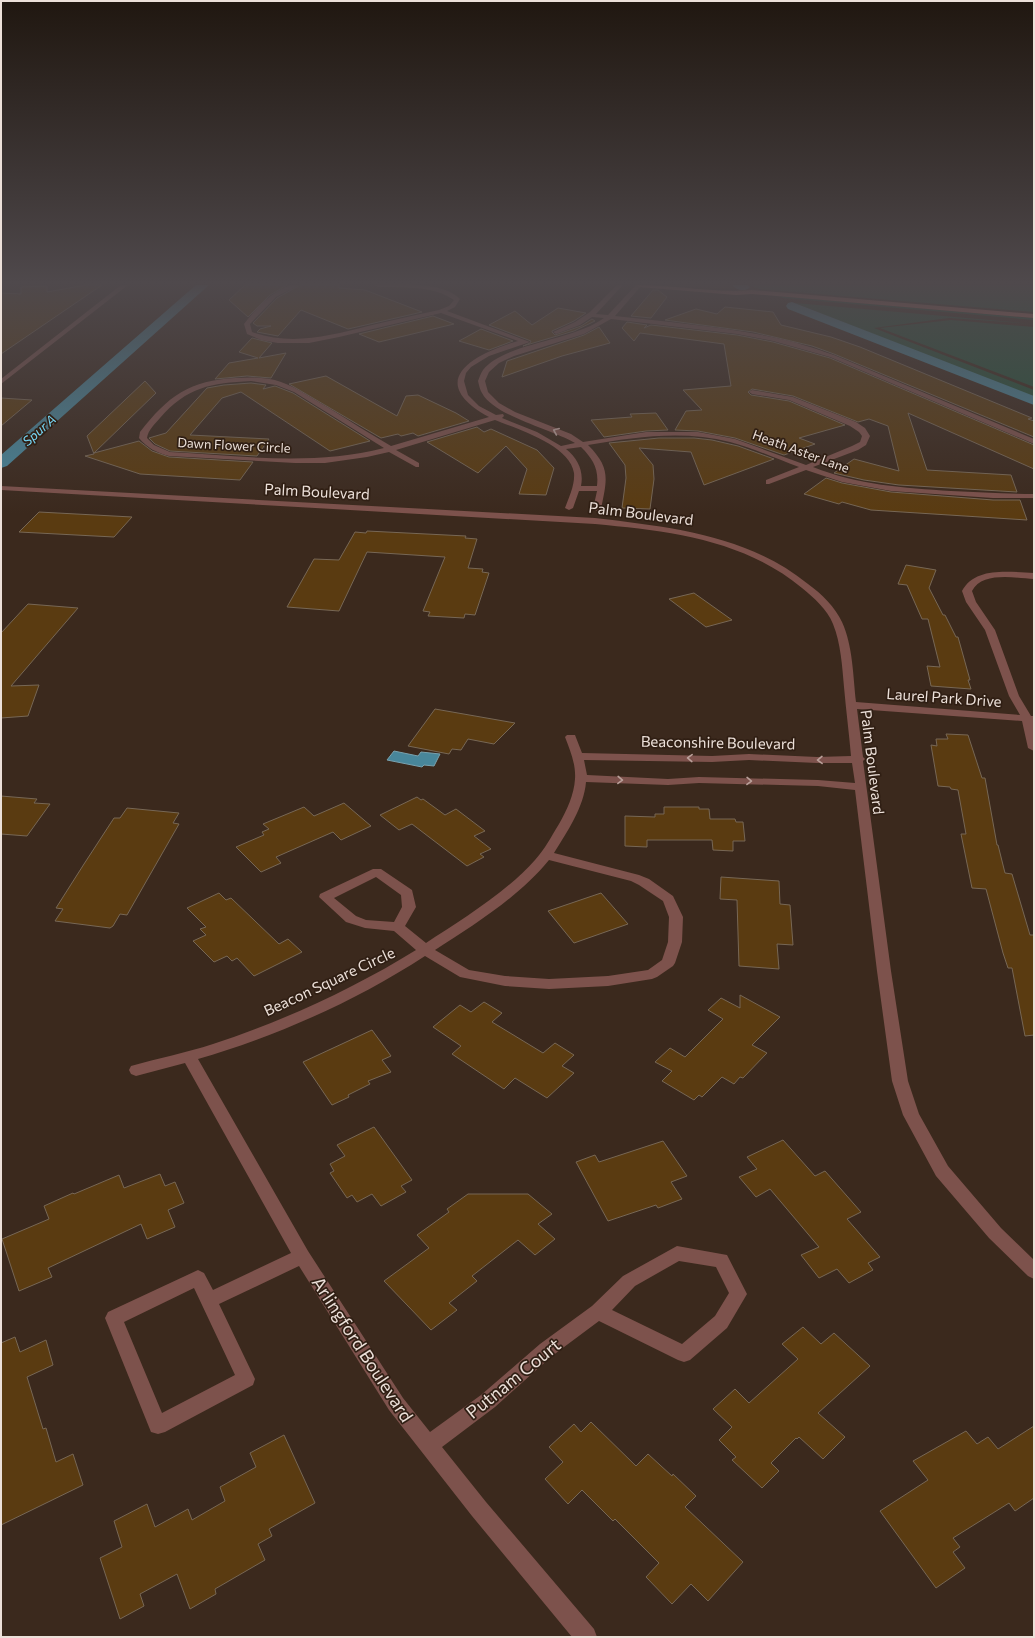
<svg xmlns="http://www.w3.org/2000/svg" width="1035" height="1638" font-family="Commissioner,sans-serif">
  <rect width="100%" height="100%" fill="#3b291d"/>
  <path fill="#483222" d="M660 285H744L755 289 767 291Z"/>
  <path fill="#23533b" d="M750 285H1034V312L759 289Z
    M778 296 1034 318V320L783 298Z
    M795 303 1034 324 949 318 874 328 1034 390V398Z
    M951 320 1034 327V387L880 328Z"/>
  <path fill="#48869a" stroke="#79a1ad" d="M394 751 418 756 421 752 440 754 434 766 424 765 422 767 387 760Z"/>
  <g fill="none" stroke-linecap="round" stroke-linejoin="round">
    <path fill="#48869a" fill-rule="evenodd" d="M196 285H209L7 466 1 468V455Z
      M732 285H748L750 287 748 289C743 291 736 290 732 285Z
      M792 302 1034 396V405L788 309 786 306 788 303Z"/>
  </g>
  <path fill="#5a3b11" stroke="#776755" d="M86 285H102L1 354V293L21 294V287L47 286V292Z
    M245 285H287L270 295 248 317 229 300Z
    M300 285H339V288L365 290 422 312 348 329 301 310 278 336 257 332 260 329 271 326H257L253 323 277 298Z
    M653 290H658L667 297 651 318 631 316Z
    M725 307 773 312 781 325 831 337 860 347 1032 418 1028 419 1034 421V437L834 354 812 346 753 332 665 320 696 309 717 314Z
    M558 308 586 313 574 321 552 331V332L555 335 581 326 592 319 595 321 574 331 523 346 530 343 531 341 489 325 515 311 532 325Z
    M433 316 454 324 379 342 359 334Z
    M627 322 647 325 644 328 651 325 737 335 773 342 830 358 1034 445V469L908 413 927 470 1011 475 1017 492 899 485 864 480 834 473 854 459 899 471 888 426 869 419 858 422 793 396 752 389 748 392 751 395 789 401 845 425 799 438 815 444 784 455 735 438 698 431 675 430 686 411 702 410 683 390 731 386 724 344 640 333 634 341 622 328Z
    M599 327 610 343 562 356 502 377 507 361 584 335Z
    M481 329 513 341 489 350 459 341Z
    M252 338 272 343 259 358 286 353 271 378 247 376 215 379 229 363 258 358 239 352Z
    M326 376 397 416 406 396 418 395 456 413 469 421 418 436 413 433 401 436 398 434 381 438 289 384Z
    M145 381 156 393 94 453 139 441 152 451 169 457 253 462 240 480 140 474 85 456 94 454 87 436Z
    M251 383 266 385 263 389 275 386 293 393 370 441 330 451 241 392 222 398 190 435 269 439 257 456 170 451 155 444 149 438 166 433 207 388 224 385Z
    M1 398 32 400 1 426Z
    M656 413 668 430 646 431 604 437 591 420 632 417 630 414Z
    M477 427 484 432 491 429 537 450 554 468 546 495 519 494 527 469 506 446 478 473 427 442Z
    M659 438H694L712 440 738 446 774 459 704 485 691 452 639 448 653 465 654 479 650 509 622 508 626 478 625 465 609 443Z
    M826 478 842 483 891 492 993 500H1020L1027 520 871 510 842 502 839 504 804 494Z
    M39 512 132 517 114 537 19 532Z
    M367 531 466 536 465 538 477 539 468 568 483 569 482 572 489 573 475 615 465 614 464 618 428 616 430 612 423 611 445 557 367 552 339 611 287 607 314 559 339 560 355 532 366 533Z
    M906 565 936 570 929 588 943 615H945L956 637H958L970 680H968L971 689 931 686 927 666 940 667 928 619H922L907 585 898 584Z
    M694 593 732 620 706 627 669 599Z
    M28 604 78 608 11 686 39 685 28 716 1 718V633Z
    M435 709 515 723 494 744 468 739 461 750 452 749 449 754 408 746Z
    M946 734 968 735 982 778H985L997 845H998L1005 873 1012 874 1030 935H1034V1035L1025 1036 1012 968H1008L1003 953 986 889 972 888 961 834H966L958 790 951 789 950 787 938 786 931 745 937 746 936 739H948Z
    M1 796 37 799 34 803 50 804 27 836 1 834Z
    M417 797 421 800 423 799 445 815 456 809 485 831 474 836 491 849 480 854 484 857 467 866 412 824 399 830 380 815Z
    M344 803 371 826 341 840 333 832 276 857 281 863 261 872 236 847 264 835 262 832 269 829 263 824 304 807 314 816Z
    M664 807H699V809H709L710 819H735L736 822H743L745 841H733V851L713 850 712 840H647V847L625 846V816L655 817V814H664Z
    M127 808 179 813 173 823 179 824 127 915 120 914 113 926 110 928 55 921 63 909 56 908 84 864 114 818H120Z
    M721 877 779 881 780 904 790 905 793 945 777 944 779 969 739 966 737 900 720 899Z
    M219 893 226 900 231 898 279 944 288 939 302 952 254 976 237 958 232 961 227 956 214 962 193 941 206 935 200 929 206 927 187 908Z
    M601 893 628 924 574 943 548 911Z
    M740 995 780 1017 752 1045 767 1053 743 1078 740 1077 734 1084 722 1077 702 1097 699 1095 694 1100 662 1081 672 1071 655 1062 670 1048 685 1057 723 1019 708 1010 721 998 740 1008Z
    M484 1002 502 1013 492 1022 543 1053 555 1043 574 1055 562 1066 574 1073 547 1098 515 1078 504 1089 452 1054 461 1046 433 1027 460 1005 471 1012Z
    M372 1030 391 1056 382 1060 391 1072 368 1081 370 1084 348 1095 349 1097 332 1105 303 1062Z
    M374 1127 412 1180 401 1186 406 1192 381 1206 372 1194 357 1202 352 1195 347 1198 330 1173 334 1171 330 1164 345 1156 337 1145Z
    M783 1140 815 1176 825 1171 861 1212 847 1219 880 1257 868 1263 873 1270 849 1283 837 1269 819 1278 801 1255 819 1247 770 1189 756 1197 739 1177 757 1169 747 1157Z
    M663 1141 687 1176 671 1182 682 1199 658 1208 656 1205 608 1221 576 1162 595 1155 599 1162Z
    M160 1174 165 1186 175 1182 184 1203 168 1210 175 1227 147 1239 141 1224 48 1268 52 1277 19 1291 2 1239 49 1219 44 1206 73 1193 74 1194 119 1175 124 1188Z
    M468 1194H528L552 1214 538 1224 555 1239 535 1255 518 1240 472 1276 477 1281 449 1303 457 1310 431 1330 384 1281 429 1248 417 1235 449 1212 447 1209Z
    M803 1327 821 1344 834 1333 870 1366 818 1413 845 1437 823 1459 799 1437 797 1439 796 1438 771 1463 779 1471 762 1488 732 1460 736 1457 719 1440 732 1427 713 1409 735 1389 749 1403 798 1359 782 1344Z
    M15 1337 20 1352 46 1340 53 1365 27 1377 43 1429 46 1428 56 1462 73 1454 83 1485 1 1525V1343Z
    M591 1422 636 1466 648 1454 672 1476 673 1474 696 1496 685 1507 743 1562 708 1601 691 1584 672 1604 646 1577 659 1563 615 1519 613 1521 582 1490 568 1504 545 1479 563 1462 549 1447 574 1424 581 1432Z
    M1034 1426V1498L1015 1511 1009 1503 953 1538 960 1547 953 1552 965 1568 936 1588 880 1511 928 1480 913 1461 966 1431 977 1444 988 1437 998 1449Z
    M284 1435 315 1503 269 1529 272 1536 258 1544 265 1560 215 1589 216 1594 190 1609 177 1574 140 1594 144 1606 120 1619 100 1558 122 1547 114 1521 147 1504 155 1527 188 1509 192 1520 225 1501 220 1487 256 1467 250 1453Z"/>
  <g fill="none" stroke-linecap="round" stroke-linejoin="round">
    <path fill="#7d524c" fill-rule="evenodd" d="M121 285H128L1 384V379Z
      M291 285H299L276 297 250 324 252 332C291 346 329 336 368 326 392 320 416 315 439 310L449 306 454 300C433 285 402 288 378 287L375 285C399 285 442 281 460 299L455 307 447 311 530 342 489 356 471 367 466 373 464 381 468 395 479 406 496 415 503 414 504 416 502 418 537 432 561 446 575 443C551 429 494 416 482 393 480 390 479 385 478 381 479 378 481 373 483 370 504 343 573 341 604 318L592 317 580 325 556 334 553 332 575 322 590 312 617 285H623L596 314 608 315 636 285H642L615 316C667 322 720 326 772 337 793 341 814 348 834 355L1034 439V444L830 357 773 341 737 334 611 319 584 334 514 356 499 363 489 372 485 381 488 392 499 403 515 412 571 434 583 442 646 432H698L735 439 806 465 852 446 860 442 862 436 859 432 850 426 789 400 752 394 749 392 752 390 793 397 856 422 865 428 870 436 866 445 858 450 813 467C858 485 904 488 951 491 979 492 1006 494 1034 494V498H993L891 491 842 482 806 470 769 484H766V480L799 467C776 459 754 448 730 442 683 430 635 437 588 445 611 468 607 479 601 509L597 511 593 509 597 491H579L573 508 569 510 565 508C569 497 575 485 574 473 570 445 517 429 495 420L396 450 419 463V467H416L389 452 367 457 325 463H295L169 456C157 453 147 448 139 438L140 432C168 396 190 380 236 378 250 377 268 377 281 382 298 388 313 399 329 408 350 421 370 434 391 446L489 417C424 381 473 354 518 341L441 313 339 337 309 343H278L261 340 247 334 244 324C257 307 271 292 291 285ZM251 381 276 385 294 392 384 448C314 466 241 456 170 452L154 445 147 438C148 430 155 424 160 418 187 387 211 383 251 381ZM581 447C593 459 599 469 597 486H581C584 472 578 458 566 449Z
      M1 486 595 518C670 527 748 535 808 584 822 594 835 607 842 622 853 646 853 676 856 702L1020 715 1009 696 985 630 966 602 962 591C975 566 1010 572 1034 573V579C1016 578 982 571 972 591L976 602 995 630 1019 696 1031 716H1034V751L1028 748 1022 721 857 709 863 757 865 759 863 761 891 971 908 1081 919 1114 948 1166 1001 1228 1034 1260V1279L1028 1276 989 1238 936 1176 903 1115 892 1081 877 971 855 790 818 786 699 783 668 785 586 782C584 807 567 832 554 853L639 875 649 879 673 896 683 917 682 942 675 963 673 966 657 977 652 979 608 986 549 989 505 986 460 977 425 956C356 1001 277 1036 198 1059L308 1251 403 1398 430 1432 481 1395 540 1344 592 1306 623 1276 677 1246 727 1255 747 1294 727 1328 690 1360 684 1362 678 1360 599 1321 552 1356 495 1407 442 1447 486 1502 594 1629 597 1637H572L472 1516 389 1410 299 1266 219 1304 255 1379 253 1385 165 1432 158 1434 151 1432 105 1318 108 1312 198 1270 204 1273 213 1290 291 1253 185 1063 136 1076 131 1074 129 1070 131 1066C158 1058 186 1053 213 1044 283 1021 353 989 416 950L394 931 365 928 346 922 319 897 320 894 373 869H381L412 890 416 907 405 926 426 943C460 921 508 891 535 860 545 849 551 837 559 824 567 810 574 795 575 779 576 764 570 750 565 737L567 735H575L582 753 712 756 749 754 817 757 851 756C849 733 846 710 844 687 842 666 841 644 833 624 827 609 814 598 802 588 743 539 668 531 595 524L1 490ZM584 760 712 762 749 760 817 763H852L855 783 818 780 699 777 668 779 587 775ZM549 860 631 881 639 885 663 901 669 917 668 942 662 960 648 970 608 976 549 979 505 976 469 970 435 950C474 925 520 896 549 860ZM376 877 401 895 402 907 394 922 366 920 356 916 334 898ZM679 1261 716 1267 729 1293 715 1316 682 1344 612 1310 635 1286ZM194 1288 235 1375 162 1413 124 1322Z"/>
    <path fill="#c97369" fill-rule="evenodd" d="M636 285C675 285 714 293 752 290L1034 314V318L752 294 736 295 639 287Z"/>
  </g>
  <defs><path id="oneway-chevron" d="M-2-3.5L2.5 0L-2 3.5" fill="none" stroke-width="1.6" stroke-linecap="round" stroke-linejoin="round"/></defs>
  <g stroke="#baa09a">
    <use href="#oneway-chevron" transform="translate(556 431) rotate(-157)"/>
    <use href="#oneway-chevron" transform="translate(690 758) rotate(-178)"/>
    <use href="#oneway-chevron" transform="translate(820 760) rotate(179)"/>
    <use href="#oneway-chevron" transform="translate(620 780) rotate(2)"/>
    <use href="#oneway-chevron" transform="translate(749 781) rotate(1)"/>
  </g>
  <linearGradient id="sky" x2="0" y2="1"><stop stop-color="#201710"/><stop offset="0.55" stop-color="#4f494c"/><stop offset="1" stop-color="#4f494c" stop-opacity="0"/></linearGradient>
  <rect width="1035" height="514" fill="url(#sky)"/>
  <g text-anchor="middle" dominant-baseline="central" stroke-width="3.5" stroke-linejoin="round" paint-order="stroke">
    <g font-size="13" font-style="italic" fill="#76d6f5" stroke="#301f14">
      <text transform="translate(39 430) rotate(-41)">Spur A</text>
    </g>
    <g font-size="13" fill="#ece0d9" stroke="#301f14">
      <text transform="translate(234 445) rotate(3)">Dawn Flower Circle</text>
      <text transform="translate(801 451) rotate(20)">Heath Aster Lane</text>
    </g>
    <g font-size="15" fill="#ece0d9" stroke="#301f14">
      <text transform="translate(317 491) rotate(3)">Palm Boulevard</text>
      <text transform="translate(641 513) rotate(7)">Palm Boulevard</text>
      <text transform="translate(944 697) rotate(4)">Laurel Park Drive</text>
      <text transform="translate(718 742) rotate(1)">Beaconshire Boulevard</text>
      <text transform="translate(873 762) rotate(83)">Palm Boulevard</text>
      <text transform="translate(329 981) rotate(-25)">Beacon Square Circle</text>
    </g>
    <g font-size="18" fill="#ece0d9" stroke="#301f14">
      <text transform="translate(363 1349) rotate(57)">Arlingford Boulevard</text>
      <text transform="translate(513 1378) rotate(-39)">Putnam Court</text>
    </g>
  </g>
  <rect width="1035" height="1638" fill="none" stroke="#ece0d9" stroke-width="4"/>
</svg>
